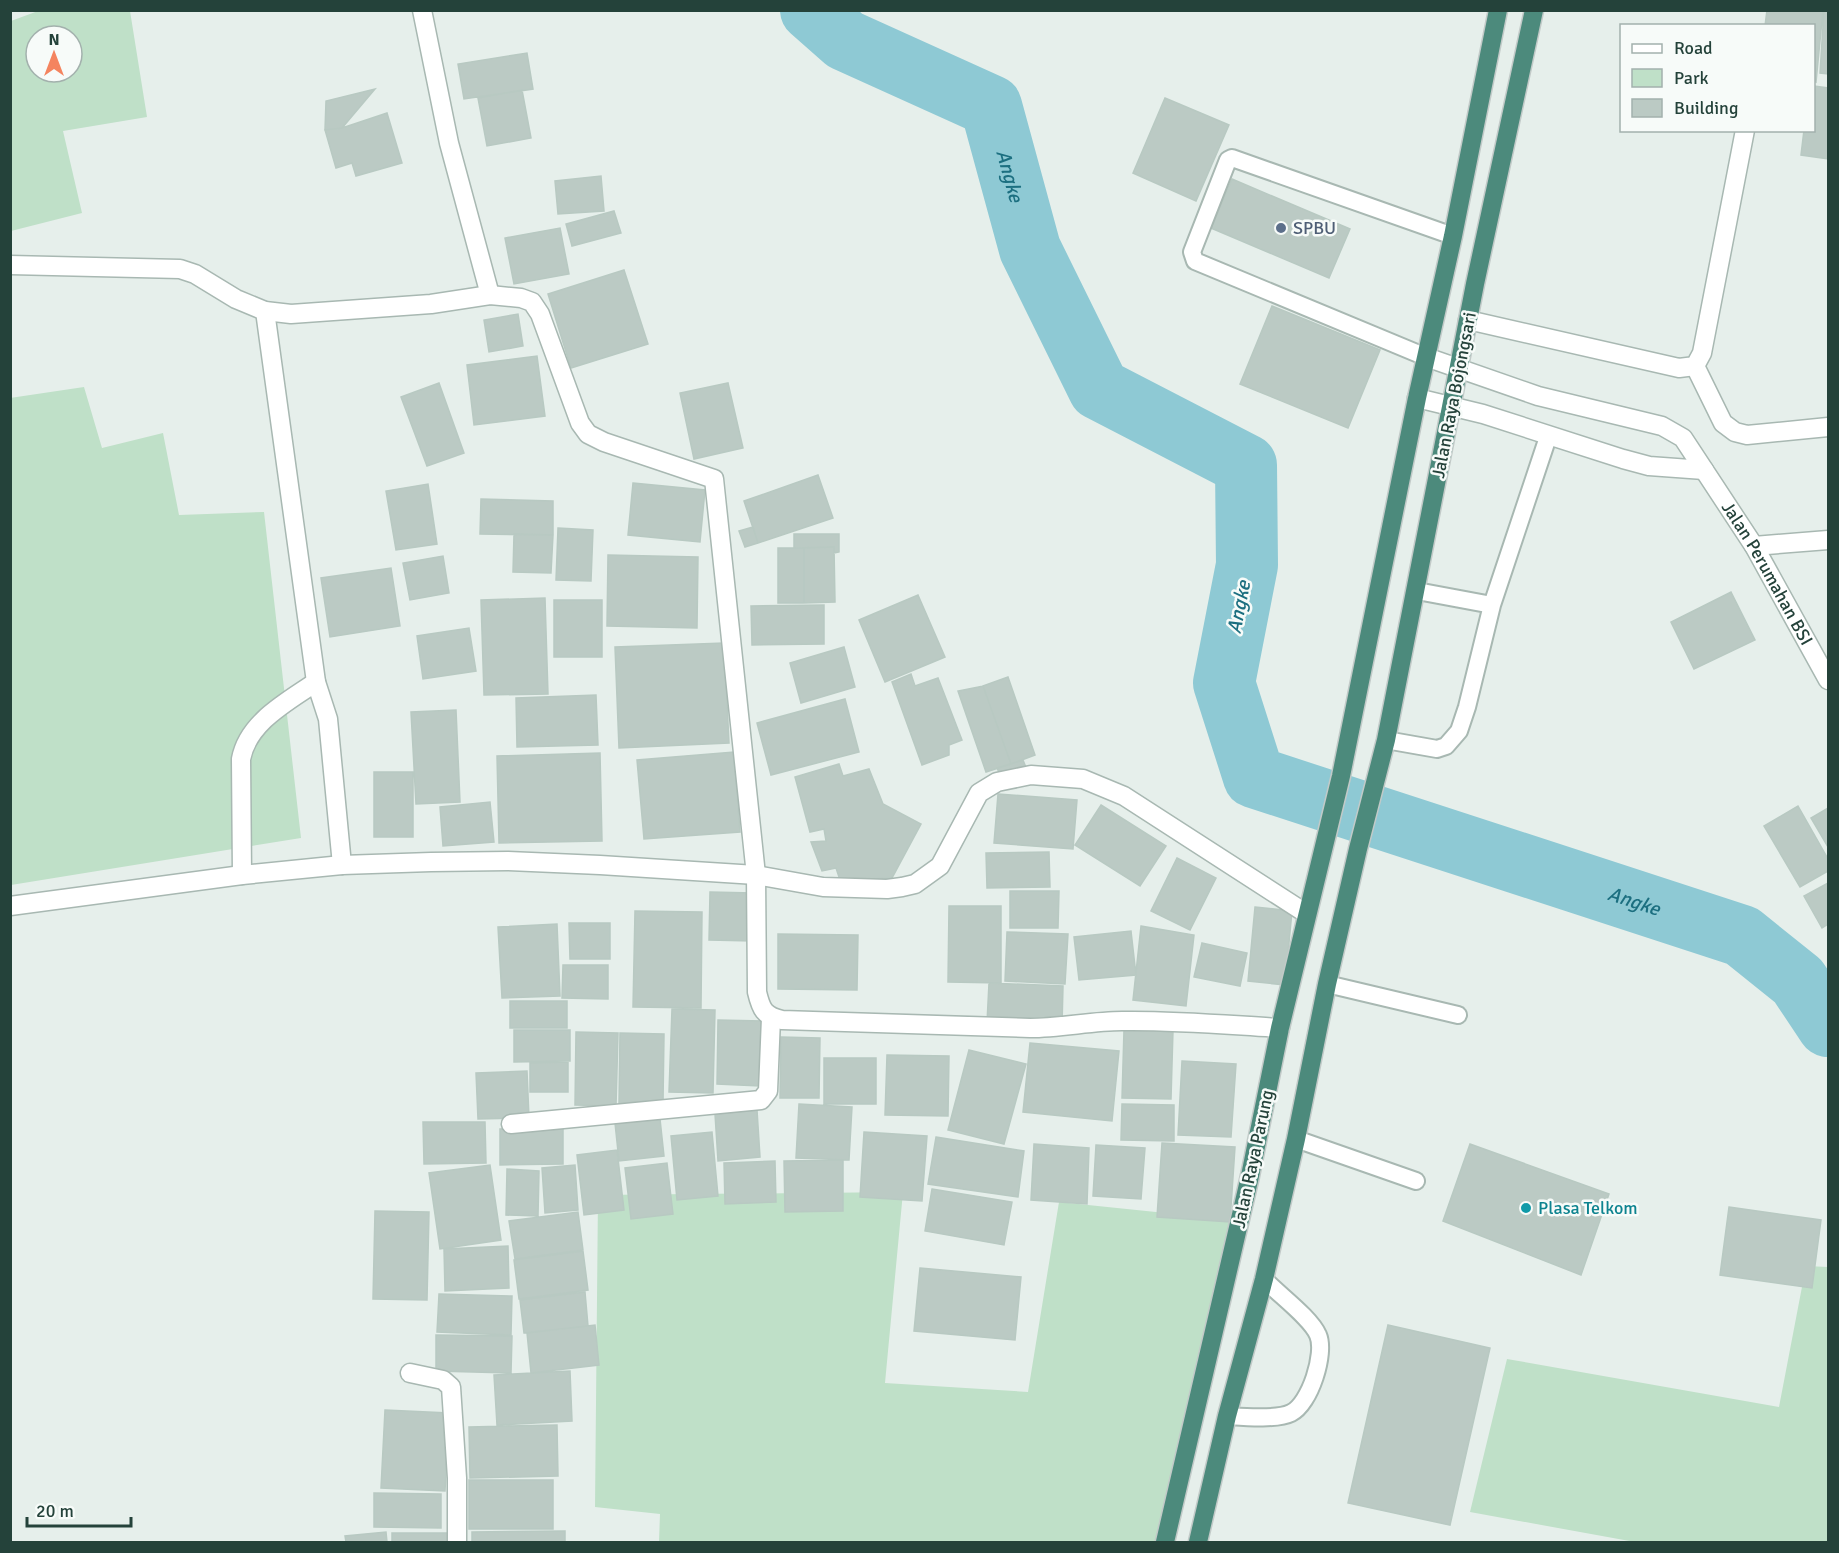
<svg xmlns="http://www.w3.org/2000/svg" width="1839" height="1553" font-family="Signika,sans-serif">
  <rect width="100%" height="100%" fill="#e6efeb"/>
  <path fill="#bfe0c8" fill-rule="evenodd" d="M38 11H130L147 117 63 131 82 213 11 231V21ZM36 36H72V72H36Z
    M84 387 102 448 163 433 179 515 264 512 301 838 11 885 10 398Z
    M903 1192 885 1383 1028 1392 1059 1202 1243 1221 1175 1542H659L660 1514 595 1507 598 1195Z
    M1806 1266 1828 1267V1542H1635L1470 1512 1507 1359 1779 1407Z"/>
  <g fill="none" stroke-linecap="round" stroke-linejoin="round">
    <path stroke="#8ec9d4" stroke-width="62" id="s1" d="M811 10 845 40 991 106 1030 249 1099 389 1246 465 1247 565 1224 683 1254 777 1742 936 1798 981 1828 1026"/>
  </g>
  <path fill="#bbcac4" stroke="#b8c9c2" stroke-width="1.5" d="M1767 10H1823L1816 82 1814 81V26H1765Z
    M1824 10H1828V74L1820 73Z
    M527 53 533 89 464 99 458 64Z
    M1814 86 1828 88V159L1801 155 1804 130H1814Z
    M375 89 342 128 325 130 326 101Z
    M522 90 531 138 487 146 478 98Z
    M1165 98 1229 125 1196 201 1133 173Z
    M387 113 402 163 356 176 352 163 336 168 325 130 342 128Z
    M601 176 604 211 558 214 555 181Z
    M1232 179 1350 229 1329 278 1211 228Z
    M614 211 621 233 572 246 566 224Z
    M560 228 569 274 514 284 505 238Z
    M624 270 648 344 571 368 548 294Z
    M1272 306 1380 350 1348 428 1240 384Z
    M518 314 523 346 489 352 484 320Z
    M537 356 545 416 474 425 467 365Z
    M439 383 464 453 427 466 401 397Z
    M728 383 743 448 694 459 680 393Z
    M818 475 833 518 758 543 744 501Z
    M633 483 705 490 700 542 628 535Z
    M428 484 437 544 396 550 386 491Z
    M481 499 553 501V535L480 534Z
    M753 527 758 543 745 547 739 531Z
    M558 528 593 530 591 581 556 580Z
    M514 534 553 535 551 573 513 572Z
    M794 534H839V552L834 553V547L794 548Z
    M834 547 835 602 804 603V548Z
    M778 548H804V603H778Z
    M608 555 698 557 697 628 607 626Z
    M443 556 449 593 410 600 403 563Z
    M391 568 400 626 330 637 321 578Z
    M1731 592 1755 640 1694 669 1671 622Z
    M918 595 945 657 885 682 859 620Z
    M545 598 548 694 484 695 481 600Z
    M554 600H602V657H554Z
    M824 605V644L752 645 751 606Z
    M469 628 476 671 423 679 417 636Z
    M724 643 729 743 619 748 615 647Z
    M844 647 855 687 801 703 790 663Z
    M911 674 915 686 938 678 962 740 949 745V755L922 765 892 682Z
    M1008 677 1035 755 1011 764 983 686Z
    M983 686 1011 764 986 772 958 691Z
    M596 695 598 745 517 747 516 698Z
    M845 699 859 752 771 775 757 723Z
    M456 710 460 802 416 804 411 712Z
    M734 752 740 832 644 839 637 760Z
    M600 753 602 841 499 843 497 756Z
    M1023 760 1027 770 1002 779 997 768Z
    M839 764 843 776 869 769 883 804 921 824 892 878 840 880 836 868 822 871 811 842 826 841 824 829 810 832 795 777Z
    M374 772H413V837H374Z
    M998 794 1077 800 1073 849 994 843Z
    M490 802 494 842 443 846 440 807Z
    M1101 805 1166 846 1140 886 1075 845Z
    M1798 806 1828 859V871L1800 887 1764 826Z
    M1828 808V847L1811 818Z
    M1049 852 1050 887 987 888 986 853Z
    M1177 858 1216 878 1190 930 1151 911Z
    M1828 883V924L1822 928 1804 896Z
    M1010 891H1059L1058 928H1010Z
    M710 892 753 893 752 941 709 940Z
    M949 906H1001V983L948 982Z
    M1255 907 1292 911 1285 985 1248 981Z
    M635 911 702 912 701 1008 633 1007Z
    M569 923H610V959H570Z
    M557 924 560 996 502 998 498 927Z
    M1141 926 1194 935 1186 1006 1133 1000Z
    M1131 931 1136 975 1079 980 1074 937Z
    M1007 932 1068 934 1065 984 1005 981Z
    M778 934 858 935 857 990 778 989Z
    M1202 943 1247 953 1240 986 1194 977Z
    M563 965H608V999L562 998Z
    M989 983 1063 986 1062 1026 987 1023Z
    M510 1001H567V1028H510Z
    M672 1009 715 1010 713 1093 669 1092Z
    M718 1020 762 1021 760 1086 717 1084Z
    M514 1030H570V1061L514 1062Z
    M1124 1030H1173L1171 1099 1122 1098Z
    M576 1032 618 1033 616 1106 575 1105Z
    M620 1033 664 1034 663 1104H619Z
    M781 1037 820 1038 819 1098H780Z
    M1030 1043 1119 1051 1112 1121 1023 1112Z
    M969 1050 1026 1064 1004 1144 948 1130Z
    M887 1055 949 1056 948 1116 885 1115Z
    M824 1058H876V1104H824Z
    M1182 1061 1236 1064 1231 1137 1178 1135Z
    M568 1062V1092H530V1063Z
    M527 1071 529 1118 478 1119 476 1073Z
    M799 1104 852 1107 849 1160 796 1158Z
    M1122 1104 1174 1105V1141L1121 1140Z
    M757 1110 760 1157 718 1161 715 1114Z
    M660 1119 664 1156 619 1161 615 1123Z
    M423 1122H485L486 1163 424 1164Z
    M500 1129H563V1164L500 1165Z
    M712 1132 718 1196 677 1200 671 1136Z
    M864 1132 927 1136 922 1201 860 1197Z
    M936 1137 1024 1151 1018 1197 928 1184Z
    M1162 1143 1235 1147 1230 1222 1157 1217Z
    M1034 1144 1089 1148 1087 1204 1031 1200Z
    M1470 1144 1609 1194 1581 1275 1443 1221Z
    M1096 1145 1145 1148 1141 1199 1093 1196Z
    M617 1150 624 1210 584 1215 577 1155Z
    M843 1160V1211L785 1212 784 1161Z
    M775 1161 776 1202 725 1204 724 1163Z
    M667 1163 673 1214 631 1219 625 1168Z
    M490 1165 501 1240 440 1249 429 1173Z
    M575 1165 578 1210 545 1213 542 1168Z
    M507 1169 539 1171 538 1216 506 1215Z
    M932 1189 1012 1202 1004 1245 925 1231Z
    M1729 1207 1821 1220 1812 1288 1720 1275Z
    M375 1211 429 1212 427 1300 373 1299Z
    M578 1212 583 1250 515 1259 509 1221Z
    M508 1246 509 1288 445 1291 444 1249Z
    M583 1251 588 1290 519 1299 514 1260Z
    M920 1268 1021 1277 1015 1340 914 1331Z
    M585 1292 588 1326 524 1333 520 1300Z
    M439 1294 512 1296 511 1335 437 1332Z
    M595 1325 599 1365 531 1373 527 1333Z
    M1388 1325 1490 1348 1450 1525 1348 1503Z
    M436 1335 512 1336 511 1373 436 1371Z
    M570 1371 572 1421 497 1425 494 1375Z
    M385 1410 449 1413 445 1491 381 1488Z
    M557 1425 558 1476 470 1478 469 1427Z
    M469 1480H553V1529H469Z
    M374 1493 441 1494V1528L374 1527Z
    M565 1531V1542H472V1532Z
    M386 1532 387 1542H346L345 1536Z
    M392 1533H456V1542H392Z"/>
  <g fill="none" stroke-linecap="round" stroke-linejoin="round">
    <g stroke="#a8b8b2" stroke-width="20">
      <path id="service" d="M1426 357 1195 261 1192 252 1228 160 1232 158 1453 236
        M1417 591 1492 605
        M1386 740 1437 749 1446 746 1459 731 1467 707 1492 605 1548 437
        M1327 984 1458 1015
        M1296 1139 1416 1181
        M1227 1416C1243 1417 1277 1420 1291 1413 1310 1404 1326 1353 1318 1335 1311 1318 1278 1294 1264 1279"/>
    </g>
    <g stroke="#a8b8b2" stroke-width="21">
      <g id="minor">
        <path d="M422 10 449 143 490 295"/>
        <path d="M10 265 180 269 195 274 236 299 265 311 291 314 431 304 490 295 521 298 532 302 540 314 580 423 588 434 604 442 714 479 756 875 757 992C761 1009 764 1016 782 1020L1030 1028C1061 1028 1092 1021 1122 1021 1175 1020 1228 1025 1280 1028"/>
        <path d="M265 311 316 682 328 719 342 865"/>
        <path d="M1468 320 1679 368 1695 366 1702 353 1745 130"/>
        <path id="s2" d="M1426 357 1538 396 1662 426 1683 438 1754 546 1828 680"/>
        <path d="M1695 366 1723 423 1735 432 1747 435 1828 427"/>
        <path d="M1417 398 1483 414 1623 459 1649 466 1704 470"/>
        <path d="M1754 546 1828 540"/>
        <path d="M242 875 241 759C248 722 287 702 316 682"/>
        <path d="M10 906 242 875 342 865 431 862 508 861 600 865 756 875 823 887 887 889 902 887 915 884 940 866 979 793 997 782 1031 775 1083 779 1124 796 1307 914"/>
        <path d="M511 1124 761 1100 768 1091 771 1018"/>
        <path d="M410 1373 443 1380 451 1387 457 1478V1542"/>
      </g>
    </g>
    <g stroke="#c2cac8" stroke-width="21">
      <path id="trunk" d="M1165 1542 1250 1176 1280 1028 1341 776 1417 398 1453 236 1498 10
        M1198 1542 1227 1416 1264 1279 1296 1139 1327 984 1358 849 1386 740 1475 284 1534 10"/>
    </g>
    <use href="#service" stroke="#fff" stroke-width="16"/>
    <use href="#minor" stroke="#fff" stroke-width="18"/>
    <use href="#trunk" stroke="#4c8a7c" stroke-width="18"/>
  </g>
  <circle fill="#5c6f8a" stroke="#f7fbf9" stroke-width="2" cx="1281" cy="228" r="6"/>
  <circle fill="#0f9aa8" stroke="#f7fbf9" stroke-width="2" cx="1526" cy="1208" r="6"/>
  <g text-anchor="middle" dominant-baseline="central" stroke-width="5" stroke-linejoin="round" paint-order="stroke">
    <g font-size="18" fill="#4e5e75" stroke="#f7fbf9" text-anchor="start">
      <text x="1293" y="228">SPBU</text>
    </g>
    <g font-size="18" fill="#24423a" stroke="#f7fbf9">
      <text transform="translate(1454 395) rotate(-79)">Jalan Raya Bojongsari</text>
      <text stroke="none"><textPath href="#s2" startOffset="430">Jalan Perumahan BSI</textPath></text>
      <text transform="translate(1253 1159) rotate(-78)">Jalan Raya Parung</text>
    </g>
    <g font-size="18" fill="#0d838f" stroke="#f7fbf9" text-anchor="start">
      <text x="1538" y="1208">Plasa Telkom</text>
    </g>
    <g font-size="20" font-style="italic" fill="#1c6f80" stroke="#f7fbf9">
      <text stroke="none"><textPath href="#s1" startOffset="278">Angke</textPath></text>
      <text transform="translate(1239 607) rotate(-79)">Angke</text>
      <text stroke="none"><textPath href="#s1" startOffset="1394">Angke</textPath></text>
    </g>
  </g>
  <rect width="1839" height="1553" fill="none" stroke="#24423a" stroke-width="24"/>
  <rect x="1620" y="24" width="195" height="108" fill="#f7fbf9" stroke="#a3b1ad" stroke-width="1.5"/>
  <rect x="1632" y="44" width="30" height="9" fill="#ffffff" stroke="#a3b1ad" stroke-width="1.5"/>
  <text x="1674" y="54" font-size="18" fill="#24423a">Road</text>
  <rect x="1632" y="69" width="30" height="18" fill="#bfe0c8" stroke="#a3b1ad" stroke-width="1.5"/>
  <text x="1674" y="84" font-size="18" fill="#24423a">Park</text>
  <rect x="1632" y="99" width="30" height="18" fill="#bbcac4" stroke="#a3b1ad" stroke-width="1.5"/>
  <text x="1674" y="114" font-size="18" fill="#24423a">Building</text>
  <g transform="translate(54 54)"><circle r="28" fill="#f7fbf9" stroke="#a3b1ad" stroke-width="1.5"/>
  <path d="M0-4.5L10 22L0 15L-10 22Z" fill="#f4845f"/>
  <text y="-9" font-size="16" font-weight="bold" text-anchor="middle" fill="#24423a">N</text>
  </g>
  <path d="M27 1517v9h104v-9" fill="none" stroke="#24423a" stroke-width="3"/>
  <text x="36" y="1517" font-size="18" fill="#24423a" stroke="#f7fbf9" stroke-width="4.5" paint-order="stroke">20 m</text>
</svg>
